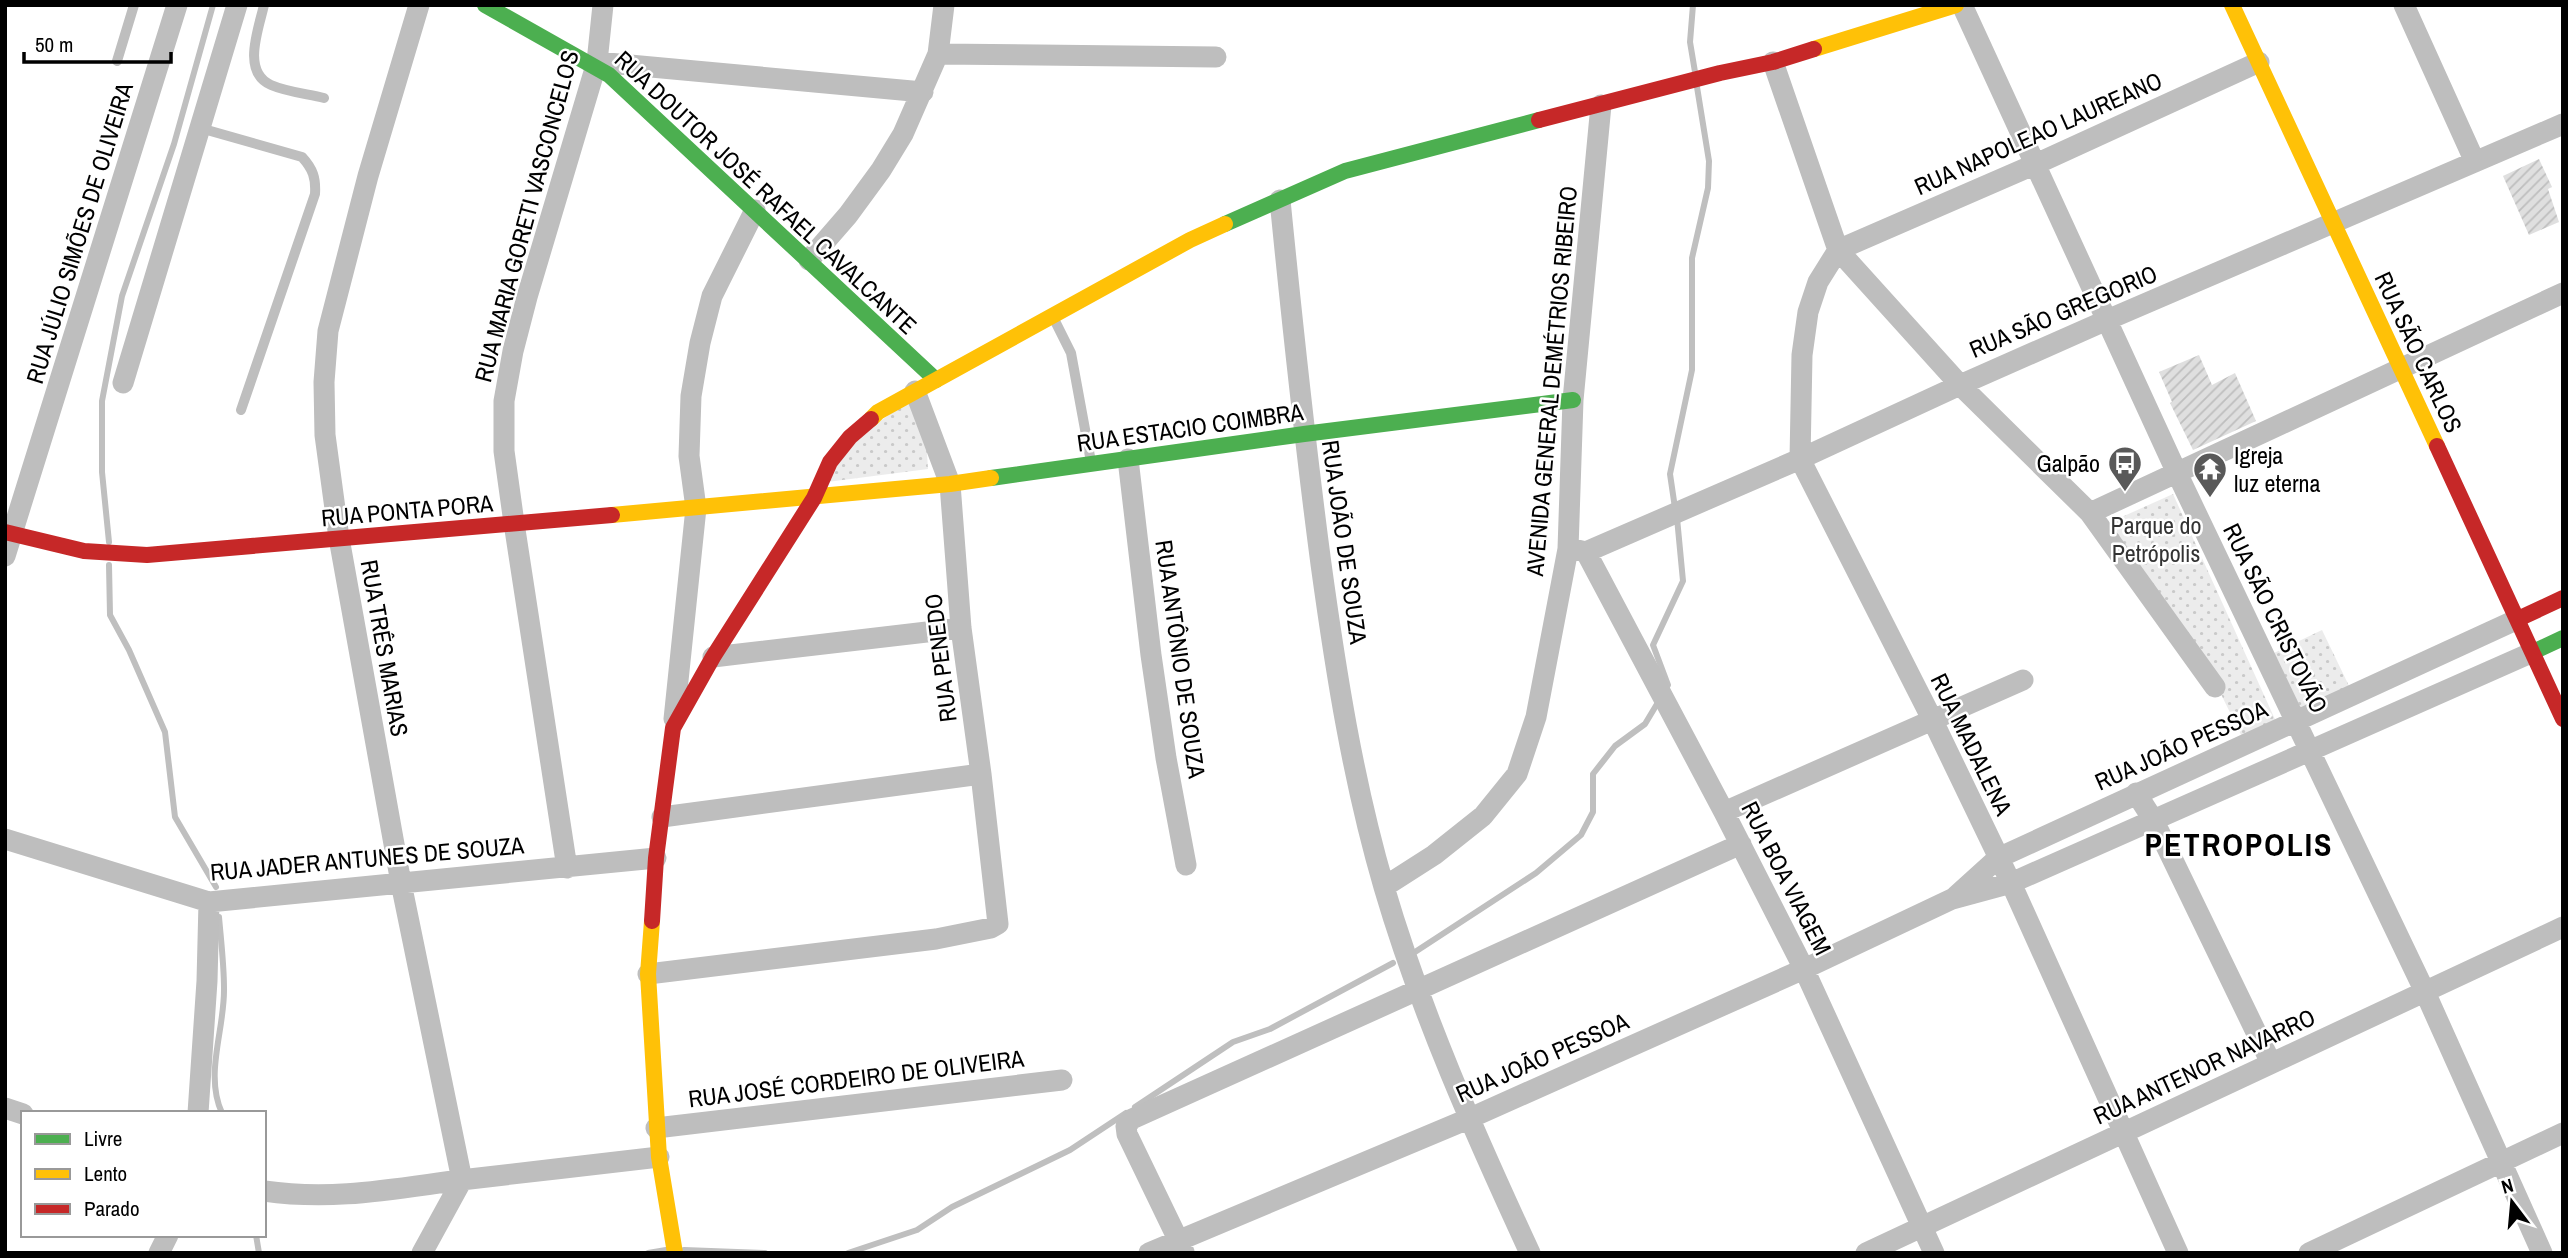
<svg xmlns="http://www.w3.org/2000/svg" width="2568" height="1258" font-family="'Archivo Narrow',sans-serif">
  <defs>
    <pattern id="green-dots" width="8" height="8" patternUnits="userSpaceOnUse" patternTransform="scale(1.75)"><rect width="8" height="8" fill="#ececec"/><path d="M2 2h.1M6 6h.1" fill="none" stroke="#c9c9c9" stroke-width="1.8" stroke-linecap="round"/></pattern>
    <pattern id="building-hatch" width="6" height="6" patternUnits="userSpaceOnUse" patternTransform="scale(1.75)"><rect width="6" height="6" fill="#dfdfdf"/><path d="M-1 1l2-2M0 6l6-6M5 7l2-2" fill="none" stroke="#bebebe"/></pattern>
  </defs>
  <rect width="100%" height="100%" fill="#fff"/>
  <path fill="url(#green-dots)" d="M923 390 928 469 827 482 849 444Z
    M2173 494 2278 726 2243 739 2217 686 2104 525Z
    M2322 630 2351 690 2303 713 2274 653Z"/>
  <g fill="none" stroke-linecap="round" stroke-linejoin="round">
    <path stroke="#bfbfbf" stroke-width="6" d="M1693 5 1690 42 1695 72
      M1675 508 1670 474 1692 370V258L1708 188 1709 161 1697 87
      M109 542 102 472V401L122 296 174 144 213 5
      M109 565 110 615 129 650 165 732 175 817 216 887
      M1665 690 1668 685 1653 645 1683 581 1677 518
      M219 917C221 940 224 965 224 988 225 1029 204 1074 222 1113
      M1415 952 1536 873 1581 835 1593 812V774L1615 746 1645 724 1660 699
      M1135 1107 1233 1042 1270 1029 1393 963
      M256 1235 259 1253
      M684 1250 765 1253
      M648 1253 666 1250
      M848 1253 917 1230 952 1207 1070 1150 1126 1113"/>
  </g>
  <path fill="url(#building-hatch)" d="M2539 159 2552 187 2548 189 2559 222 2529 235 2503 176Z
    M2199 355 2212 385 2235 373 2256 421 2193 450 2170 403 2172 402 2159 372Z"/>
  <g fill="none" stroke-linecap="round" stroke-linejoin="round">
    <path stroke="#bebebe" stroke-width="10" d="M264 5C259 28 241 72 271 85 287 92 308 94 324 98
      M117 61 134 5
      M200 128 302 157C313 169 316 178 315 194L241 410
      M1053 317 1071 353 1091 462"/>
    <path stroke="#bebebe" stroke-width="21" d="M419 5 368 176 328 331 324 382 325 435 339 538 401 883 462 1180 422 1253
      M1962 5 2177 473 2425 992 2542 1253
      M2404 5 2475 162
      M938 54 1216 57
      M597 62 923 92
      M1773 62 1838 250 1960 385 2090 513 2215 687
      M1280 200C1292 321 1305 443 1321 564 1336 673 1353 781 1384 887 1421 1013 1475 1134 1530 1253
      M1838 250 1818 282 1808 312 1802 355 1800 459 1933 721 2011 883 2178 1253
      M1838 250 2036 164 2259 62
      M809 260 848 215 881 170 903 134 938 54 944 5
      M123 383 237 5
      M1128 459 1151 655 1166 758 1186 865
      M2090 513 2563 293
      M1573 549 1586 552 1724 812 1804 969 1934 1253
      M1586 552 1800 459 1960 385 2107 320 2563 124
      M5 556 177 5
      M713 657 961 628
      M674 719 696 508 689 456 691 396 700 343 712 296 755 210
      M2136 793 2154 821 2271 1063
      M1724 812 2023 680
      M662 817 981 774
      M5 839 209 902 656 858
      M567 868 514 523 504 451V401L513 351 527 297 597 62 603 5
      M1384 887 1434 855 1483 816 1517 774 1536 717 1568 549 1573 400 1601 105
      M1956 896 1998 858 2518 619
      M648 974 936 939 991 928 998 924 981 774 961 628 950 484 915 391
      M5 1108 23 1114
      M198 1113 207 981 209 902
      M656 1128 1062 1080
      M264 1191C334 1201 392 1189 461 1180 527 1172 593 1165 659 1157
      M1184 1252 1127 1134 1126 1126 1132 1119 1741 844
      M159 1253 168 1235
      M1149 1253 1468 1119 1804 969 1952 899 2011 883 2533 652
      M1866 1253 2563 927
      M2309 1253 2563 1133"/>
    <path stroke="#4caf50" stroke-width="16" d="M485 5 609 75 936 380
      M1225 224 1345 171 1539 120
      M991 478 1304 434 1573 400
      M2533 652 2563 638"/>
    <path stroke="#ffc107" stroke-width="16" d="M2232 5 2437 446
      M1814 49 1956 5
      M871 419 878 412 1190 240 1225 224
      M612 515 950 484 991 478
      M652 921 648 974 659 1157 675 1253"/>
    <path stroke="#c62828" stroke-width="16" d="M1539 120 1720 73 1773 62 1814 49
      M2437 446 2563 719
      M5 532 84 551 147 555 612 515
      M2518 619 2563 598
      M652 921 656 858 673 728 713 657 814 498 830 462 850 437 871 419"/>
  </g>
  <defs>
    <g id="bus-pin" transform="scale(1.75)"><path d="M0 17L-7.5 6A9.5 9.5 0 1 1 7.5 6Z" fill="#595959" stroke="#fff"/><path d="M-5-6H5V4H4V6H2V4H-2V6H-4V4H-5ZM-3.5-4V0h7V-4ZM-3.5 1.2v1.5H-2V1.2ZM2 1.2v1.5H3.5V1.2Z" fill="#fff"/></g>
    <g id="temple-pin" transform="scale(1.75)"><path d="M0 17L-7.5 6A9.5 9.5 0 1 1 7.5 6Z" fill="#595959" stroke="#fff"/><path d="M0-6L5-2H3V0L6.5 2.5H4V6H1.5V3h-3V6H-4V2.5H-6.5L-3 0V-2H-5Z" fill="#fff"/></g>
  </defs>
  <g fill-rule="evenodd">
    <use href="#bus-pin" x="2125" y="463"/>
    <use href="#temple-pin" x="2210" y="469"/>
  </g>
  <g text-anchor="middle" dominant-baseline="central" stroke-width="5" stroke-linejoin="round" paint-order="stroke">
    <g font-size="24" fill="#000" stroke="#fff">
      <text transform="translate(2038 133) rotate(-24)">RUA NAPOLEAO LAUREANO</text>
      <text transform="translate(766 192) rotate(43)">RUA DOUTOR JOSÉ RAFAEL CAVALCANTE</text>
      <text transform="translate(526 216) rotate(-75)">RUA MARIA GORETI VASCONCELOS</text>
      <text transform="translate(79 233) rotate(-73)">RUA JÚLIO SIMÕES DE OLIVEIRA</text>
      <text transform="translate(2063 311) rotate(-23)">RUA SÃO GREGORIO</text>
      <text transform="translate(2419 352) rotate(65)">RUA SÃO CARLOS</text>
      <text transform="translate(1551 381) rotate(-85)">AVENIDA GENERAL DEMÉTRIOS RIBEIRO</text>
      <text transform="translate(1190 427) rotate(-8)">RUA ESTACIO COIMBRA</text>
      <text transform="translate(407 510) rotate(-5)">RUA PONTA PORA</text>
      <text transform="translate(1345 542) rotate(82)">RUA JOÃO DE SOUZA</text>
      <text transform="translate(2276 618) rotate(64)">RUA SÃO CRISTOVÃO</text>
      <text transform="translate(385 648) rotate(80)">RUA TRÊS MARIAS</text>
      <text transform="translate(940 658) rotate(-97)">RUA PENEDO</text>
      <text transform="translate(1181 659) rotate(82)">RUA ANTÔNIO DE SOUZA</text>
      <text transform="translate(1972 744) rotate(64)">RUA MADALENA</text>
      <text transform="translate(2181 745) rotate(-24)">RUA JOÃO PESSOA</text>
      <text transform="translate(367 858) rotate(-5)">RUA JADER ANTUNES DE SOUZA</text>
      <text transform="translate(1787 878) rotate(63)">RUA BOA VIAGEM</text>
      <text transform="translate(1542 1057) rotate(-24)">RUA JOÃO PESSOA</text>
      <text transform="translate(2204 1066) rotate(-25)">RUA ANTENOR NAVARRO</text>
      <text transform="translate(856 1078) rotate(-7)">RUA JOSÉ CORDEIRO DE OLIVEIRA</text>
    </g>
    <g font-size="24" fill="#000" stroke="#fff" text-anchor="start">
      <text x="2234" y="455">Igreja<tspan x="2234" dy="28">luz eterna</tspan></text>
      <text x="2100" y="463" text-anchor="end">Galpão</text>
    </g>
    <g font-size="24" fill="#333" stroke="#fff">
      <text x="2156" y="525">Parque do<tspan x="2156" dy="28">Petrópolis</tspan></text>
    </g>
    <g font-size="32" font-weight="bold" letter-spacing="2" fill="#000" stroke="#fff">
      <text x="2239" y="844">PETROPOLIS</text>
    </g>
  </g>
  <rect width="2568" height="1258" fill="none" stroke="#000000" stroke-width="14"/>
  <rect x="21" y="1111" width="245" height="126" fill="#ffffff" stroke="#999999" stroke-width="2"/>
  <rect x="35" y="1134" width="35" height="10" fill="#4caf50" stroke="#999999" stroke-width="2"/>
  <text x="84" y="1146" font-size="21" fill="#000000">Livre</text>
  <rect x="35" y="1169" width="35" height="10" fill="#ffc107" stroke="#999999" stroke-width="2"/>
  <text x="84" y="1181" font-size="21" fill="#000000">Lento</text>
  <rect x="35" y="1204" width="35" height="10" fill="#c62828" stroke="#999999" stroke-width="2"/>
  <text x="84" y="1216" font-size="21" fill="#000000">Parado</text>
  <g transform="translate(2512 1202) rotate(344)" stroke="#ffffff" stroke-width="5" paint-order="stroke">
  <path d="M0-5L12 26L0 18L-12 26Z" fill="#000000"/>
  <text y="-10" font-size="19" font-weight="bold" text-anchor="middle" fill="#000000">N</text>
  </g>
  <path d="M24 52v10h147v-10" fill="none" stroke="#000000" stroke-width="3.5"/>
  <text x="35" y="52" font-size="21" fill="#000000" stroke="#ffffff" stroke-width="5" paint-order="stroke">50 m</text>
</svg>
